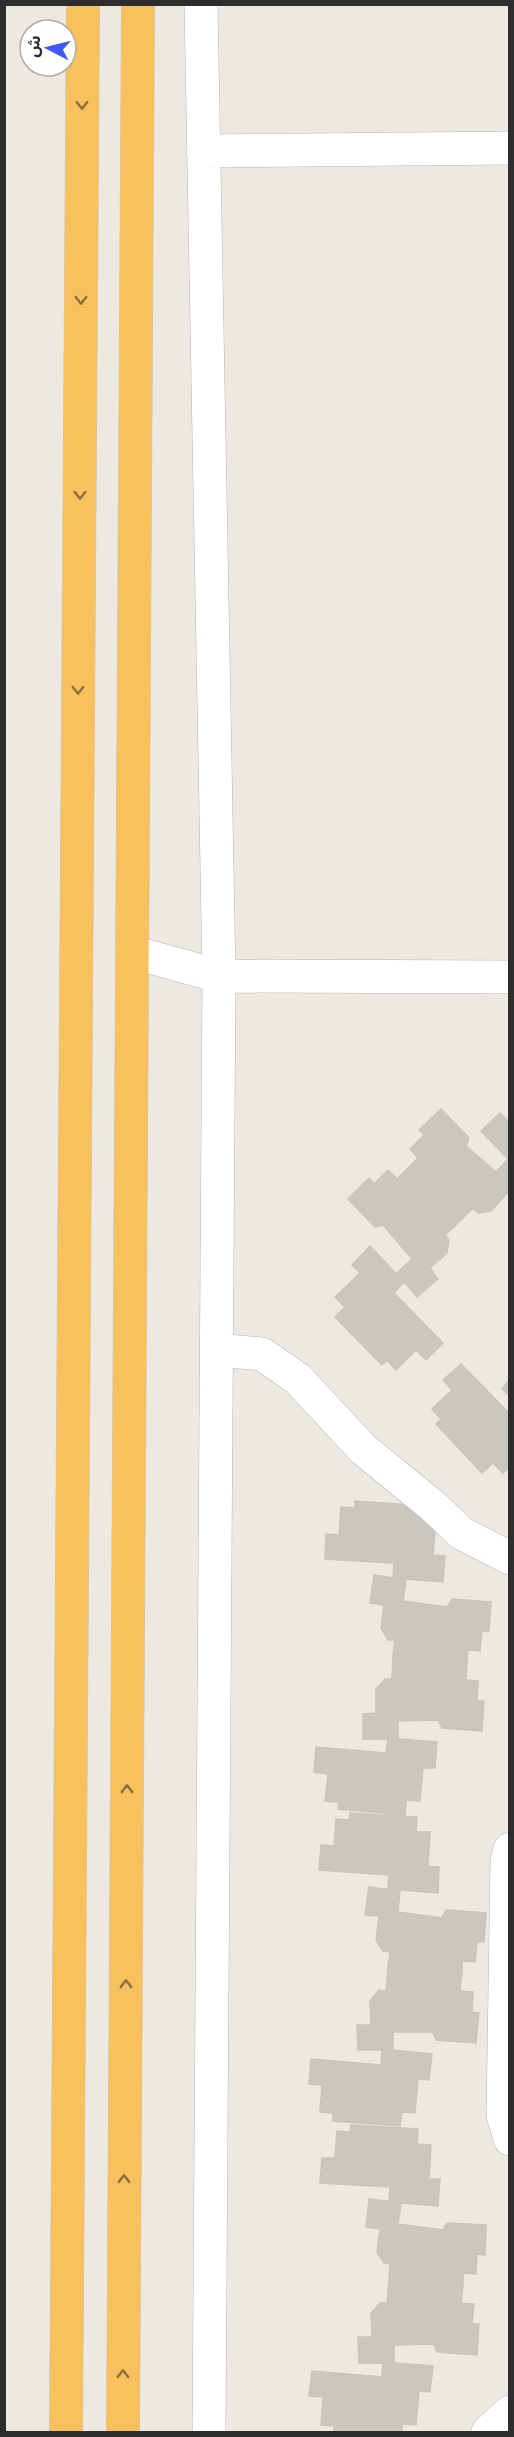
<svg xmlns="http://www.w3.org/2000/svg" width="514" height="2437" font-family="Commissioner,'Noto Sans Arabic',sans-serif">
  <rect width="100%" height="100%" fill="#eee9e0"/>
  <path fill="#cac7be" stroke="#cac5b9" stroke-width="1.5" d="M441 1109 469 1138 466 1146 496 1172 508 1159 510 1160V1195L507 1193 491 1211 478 1213 473 1208 456 1225 405 1171 418 1158 410 1149 424 1135 419 1130Z
    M500 1113 508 1121 510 1120V1161L481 1131Z
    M388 1170 397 1179 405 1171 456 1225 445 1235 449 1240 447 1253 430 1268 438 1279 417 1297 397 1273 412 1259 383 1225 375 1227 348 1199 369 1178 374 1184Z
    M370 1246 404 1282 394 1293 443 1343 426 1360 416 1350 396 1370 387 1360 382 1365 335 1317 345 1307 335 1297 360 1273 352 1265Z
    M461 1364 510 1414V1467L503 1473 493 1463 482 1473 436 1424 441 1419 432 1409 452 1390 443 1380Z
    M510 1379V1396L502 1389Z
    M355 1501 422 1506 421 1520 436 1521 433 1555 445 1556 443 1582 393 1578 394 1563 325 1559 326 1534 339 1535 341 1507 355 1508Z
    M374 1575 406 1580 403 1601 447 1607 452 1599 491 1602 489 1631H482L480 1651 468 1650 467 1661 393 1655 395 1640H388L381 1628 384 1605 370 1603Z
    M393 1655 467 1661 466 1680 478 1681 477 1701H484L482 1731 442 1728 438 1720 398 1721V1739H363V1714L376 1713V1689L385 1679H392Z
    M388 1738 437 1742 435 1768H423L420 1801 406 1800 405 1815 338 1809 339 1802 325 1801 328 1774 314 1772 316 1747 386 1753Z
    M350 1813 417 1817 416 1832H430L428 1866 439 1867 438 1893 388 1889 389 1875 319 1870 321 1845 334 1846 336 1819 349 1820Z
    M369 1887 400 1891 398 1912 442 1918 446 1910 486 1913 484 1942H477L475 1962 462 1961V1972L388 1966 390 1952 383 1951 376 1940 379 1916 365 1915Z
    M388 1966 462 1972 460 1991 473 1992 472 2012 479 2013 476 2043 436 2040 433 2032H393V2050H358L357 2025H371L370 2001 379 1990 386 1991Z
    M382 2049 432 2054 429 2080 418 2079 415 2113 402 2112 400 2126 333 2121V2113L320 2112 322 2085 309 2084 311 2059 381 2065Z
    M351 2125 418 2129 417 2144 431 2145 429 2179H440L438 2206 389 2202 390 2187 320 2183 322 2158H335L337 2131 350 2132Z
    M369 2199 401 2203 398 2224 443 2230 447 2223 486 2225 485 2255 477 2254 476 2274 463 2273V2285L389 2279 390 2264 384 2263 377 2252 380 2229 366 2227Z
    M389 2279 463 2285 461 2303 474 2304 472 2324H479L477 2355 437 2352 434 2344 394 2345V2363H359L358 2337H372L371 2313 380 2303H387Z
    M383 2362 433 2366 430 2392 419 2391 416 2425 402 2424V2432H334V2426L321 2425 323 2397 309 2396 312 2371 382 2377Z"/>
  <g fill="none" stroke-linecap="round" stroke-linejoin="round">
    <g stroke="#b3b5c0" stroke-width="34">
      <path id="minor" d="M201 4 219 976 209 2432
        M203 151 510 148
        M132 952 219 976 510 977
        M217 1350 262 1354 298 1379 363 1449 434 1507 461 1533 510 1558
        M510 1849 507 1860 503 2115 510 2139
        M488 2432 510 2412"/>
    </g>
    <g stroke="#c8c8c8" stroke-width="34">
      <path id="trunk" d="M66 2432 83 4
        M123 2432 138 4"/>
    </g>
    <use href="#minor" stroke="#fff" stroke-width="33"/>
    <use href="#trunk" stroke="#f8c15e" stroke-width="33"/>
  </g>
  <defs><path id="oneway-chevron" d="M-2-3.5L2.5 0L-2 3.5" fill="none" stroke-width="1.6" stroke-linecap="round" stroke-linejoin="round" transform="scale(1.5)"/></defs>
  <g stroke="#887043">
    <use href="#oneway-chevron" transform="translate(82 105) rotate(90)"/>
    <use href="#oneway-chevron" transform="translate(81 300) rotate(90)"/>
    <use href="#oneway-chevron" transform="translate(80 495) rotate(90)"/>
    <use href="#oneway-chevron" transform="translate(78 690) rotate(90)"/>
    <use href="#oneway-chevron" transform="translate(127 1789) rotate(-90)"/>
    <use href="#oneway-chevron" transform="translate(126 1984) rotate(-90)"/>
    <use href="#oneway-chevron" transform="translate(124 2179) rotate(-90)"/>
    <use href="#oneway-chevron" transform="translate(123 2374) rotate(-90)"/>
  </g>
  <rect width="514" height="2437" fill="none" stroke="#2d2d2d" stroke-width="12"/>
  <g transform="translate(48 48) rotate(277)"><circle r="28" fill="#ffffff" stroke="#ababab" stroke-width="1.5"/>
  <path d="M0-4.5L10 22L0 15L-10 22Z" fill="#4059fa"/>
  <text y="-9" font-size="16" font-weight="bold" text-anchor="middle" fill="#2d2d2d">ش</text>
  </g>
</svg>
